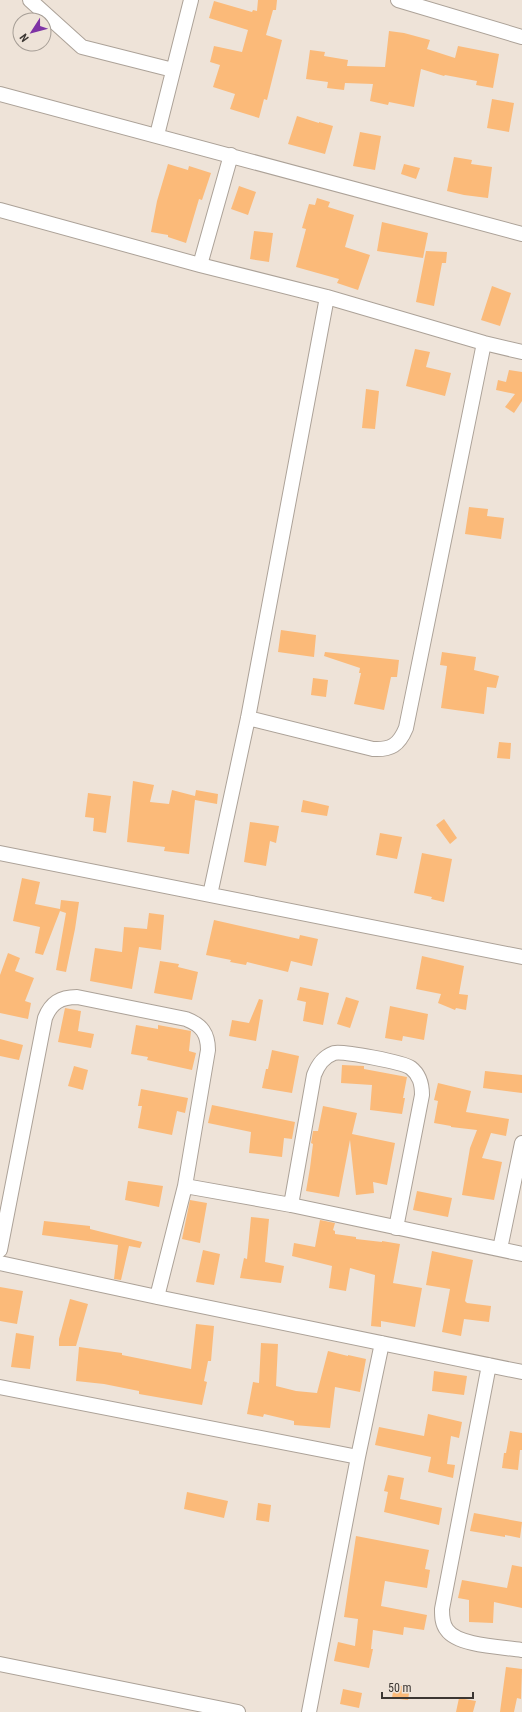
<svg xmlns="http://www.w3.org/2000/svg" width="522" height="1712" font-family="'Roboto Condensed',sans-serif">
  <rect width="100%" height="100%" fill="#eee3d8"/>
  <path fill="#fbba79" d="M258 0H277L276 10H273L266 35 282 40 267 100 264 99 259 118 230 109 235 94 213 87 220 65 210 62 214 46 242 52 248 30 209 18 214 1 252 12 253 10 257 11Z
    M389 31 404 33 430 40 427 49 455 58 458 46 499 54 493 88 476 85 477 81 445 75 444 76 421 69 414 107 389 102 388 105 370 101 373 84 345 83 344 90 327 88 328 82 306 79 310 50 325 52 324 56 348 60 347 66 385 67Z
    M492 99 514 103 509 132 487 128Z
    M297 116 319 123V122L333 126 325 154 288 144Z
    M360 132 381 136 375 170 353 166Z
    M454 157 472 160 471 164 492 167 488 198 464 195 447 191Z
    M168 164 188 170 189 166 211 173 202 200 199 199 186 243 168 237V235L151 232 157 201Z
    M404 164 420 168 416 179 401 174Z
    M239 186 256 192 248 215 231 209Z
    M317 198 330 202 328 207 354 215 345 247 370 255 358 290 337 283 339 279 296 267 306 229 302 228 309 204 315 205Z
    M382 222 428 233 423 258 377 251Z
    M254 231 273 233 269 262 250 259Z
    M426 251 447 252 446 263H442L434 306 416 302Z
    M492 286 511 293 500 326 481 320Z
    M415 349 430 352 426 367 451 373 445 396 406 386Z
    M509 370 522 372V401L514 413 505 407 515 394 496 390 498 380 506 382Z
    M366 389 379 391 375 429 362 428Z
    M469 507 488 509 487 516 504 518 501 539 465 534Z
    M281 630 316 635 314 657 278 652Z
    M325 652 399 660 397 677H391L384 710 354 704 361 673H359L360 668 324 656Z
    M442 652 476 657 474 670 499 676 496 688 487 687 484 714 441 708 447 666 440 665Z
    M313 678 328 680 326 697 311 695Z
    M499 742 511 743 510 759 497 758Z
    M133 781 154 785 150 802 169 804 172 790 195 796 196 790 218 794 217 804 195 800 189 854 164 851 165 847 127 842Z
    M88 793 111 796 106 833 93 831 94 818 85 817Z
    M303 800 329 806 327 816 301 812Z
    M444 819 457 838 450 844 436 825Z
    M250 822 279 826 276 843 270 841 266 866 244 862Z
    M380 833 402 837 397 859 376 855Z
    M422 853 452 859 444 902 431 899 432 897 414 893Z
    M22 878 40 882 35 904 60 909 61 900 79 902 75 929 66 972 56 970 66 913 60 911 43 955 35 953 40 927 13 921Z
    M149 913 164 915 161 950 139 947 132 989 90 981 95 948 122 952 124 927 147 929Z
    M214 920 299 939 300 935 318 939 312 966 291 961 288 972 247 962 246 965 230 962 231 960 206 955Z
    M8 953 20 958 15 971 34 978 25 1001 31 1003 28 1019 0 1013V975Z
    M422 956 464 966 459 994 468 995 466 1010 456 1008 455 1010 438 1003 441 994 416 989Z
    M160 961 179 964 178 967 198 972 192 1000 154 993Z
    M300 987 329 993 323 1025 303 1021 306 1002 297 1000Z
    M346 997 359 1001 350 1028 337 1024Z
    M259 999 263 1000 256 1041 229 1036 232 1020 249 1023Z
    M390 1006 428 1014 424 1040 403 1036 402 1041 385 1038Z
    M65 1008 81 1011 78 1031 94 1034 91 1048 58 1042Z
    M136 1025 158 1029V1025L191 1031 189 1051 196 1053 192 1070 147 1060 148 1057 131 1054Z
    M0 1039 23 1045 19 1060 0 1056Z
    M272 1050 299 1056 292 1093 262 1088 266 1069H268Z
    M342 1065 364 1066V1069L407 1077 403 1098H405L402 1114 370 1110 372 1085 341 1083Z
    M74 1066 88 1070 83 1090 68 1086Z
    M485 1071 522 1075V1093L483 1088Z
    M438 1083 471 1091 466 1112 509 1119 506 1136 491 1133 482 1158 502 1162 494 1200 462 1195 470 1148 477 1130 451 1127V1126L434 1123 438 1101 434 1100Z
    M141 1089 188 1098 185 1113 177 1111 172 1135 138 1128 142 1106H138Z
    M212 1105 295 1122 292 1139 284 1138 282 1157 249 1153 251 1132 208 1123Z
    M323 1106 357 1113 352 1134 395 1143 387 1185 373 1182 374 1193 356 1195 350 1140 339 1197 306 1191 310 1168 313 1144 311 1143 313 1131H318Z
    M128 1181 163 1186 159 1207 125 1200Z
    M417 1191 452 1198 448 1217 413 1210Z
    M190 1200 207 1203 200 1243 182 1239Z
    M251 1217 269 1219 265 1262 284 1266 281 1283 240 1278 244 1258 247 1259Z
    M320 1220 335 1223 333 1230 335 1231V1234L356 1237V1239L382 1242V1241L400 1244 393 1283 422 1288 415 1327 381 1321V1327L371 1326 375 1275 350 1268 346 1291 329 1288 332 1266 292 1256 294 1243 315 1247Z
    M44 1221 90 1226V1229L142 1242 140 1248 129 1246 121 1280 114 1279 118 1245 42 1235Z
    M203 1250 220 1254 214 1285 196 1282Z
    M432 1251 473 1260 465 1301 467 1303 491 1306 489 1322 464 1319 461 1336 442 1332 450 1289 426 1285Z
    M0 1287 23 1291 17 1324 0 1321Z
    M70 1299 88 1304 76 1346H59V1339Z
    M196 1324 214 1326 211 1361H208L204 1381 207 1382 202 1405 139 1394V1391L104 1384 76 1381 79 1347 122 1353V1355L191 1369Z
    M16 1333 34 1336 30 1369 11 1367Z
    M261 1343 278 1344 276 1386 296 1391 317 1393 328 1351 348 1356V1355L366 1359 360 1392 335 1387 330 1428 294 1425V1421L264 1414 263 1417 247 1414 253 1382 259 1383Z
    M434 1371 467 1376 464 1395 432 1391Z
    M428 1414 462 1422 459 1438 451 1436 447 1464 455 1465 453 1478 428 1472 431 1457 375 1445 379 1427 424 1436Z
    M510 1431 522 1433V1450H520L518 1470 502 1468 504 1453H506Z
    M388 1475 404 1478 400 1499 442 1508 439 1525 384 1512 388 1492 384 1491Z
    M187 1492 228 1501 224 1518 184 1509Z
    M258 1503 271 1505 269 1522 256 1520Z
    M474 1513 522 1522 520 1538 505 1535V1537L470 1531Z
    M356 1536 429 1550 425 1569 430 1570 427 1588 385 1581 381 1606 427 1615 424 1630 404 1627 403 1635 373 1630 371 1649H373L369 1668 334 1661 338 1642 355 1646 358 1619 344 1617Z
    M512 1565 522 1567V1608L494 1602 493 1623 469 1622V1600L458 1598 462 1580 507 1588Z
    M506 1667 522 1669 521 1699 517 1698 514 1712H500Z
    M394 1685 410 1687 408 1700 392 1698Z
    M343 1689 362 1693 359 1708 340 1704Z
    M459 1698 476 1701 473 1712H456Z"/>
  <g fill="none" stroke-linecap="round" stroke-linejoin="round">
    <g stroke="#aca298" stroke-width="16">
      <path id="minor" d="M30 0 82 47 173 70
        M398 0 522 37
        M0 94 522 234
        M157 135 191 0
        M0 210 200 265 327 297 484 343 522 352
        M200 265 231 155
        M248 718 373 749C391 750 399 745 406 728L484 343
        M0 853 522 957
        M210 895 248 718 327 297
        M185 1186 291 1205 522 1254
        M291 1205 314 1075C318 1065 323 1057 334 1053 343 1051 403 1062 411 1068 420 1075 422 1084 422 1095L396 1228
        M500 1249 522 1143
        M0 1250 45 1018C51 1003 60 997 77 997L186 1019C202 1025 208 1034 208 1050L185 1186 157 1297
        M0 1263 157 1297 522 1372
        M489 1365 442 1609C442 1616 442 1624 447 1630 458 1646 503 1647 522 1650
        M0 1387 358 1457
        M0 1664 238 1712
        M309 1712 358 1457 382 1343"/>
    </g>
    <use href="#minor" stroke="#fff" stroke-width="14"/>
  </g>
  <g transform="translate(32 32) rotate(234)"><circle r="19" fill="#eee3d8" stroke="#a69e96"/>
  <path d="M0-3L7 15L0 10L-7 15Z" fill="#7e33a5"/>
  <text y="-6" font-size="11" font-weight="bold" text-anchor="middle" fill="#3b3632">N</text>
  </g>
  <path d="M382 1692v6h91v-6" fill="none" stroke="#3b3632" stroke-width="2"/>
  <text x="388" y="1692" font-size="12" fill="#3b3632" stroke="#eee3d8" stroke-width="3" paint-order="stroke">50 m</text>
</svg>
